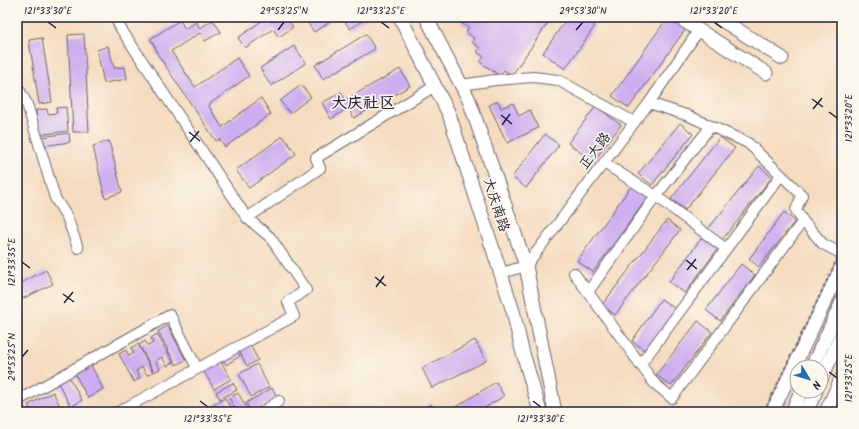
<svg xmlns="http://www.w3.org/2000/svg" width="859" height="429" font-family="Kalam,'LXGW WenKai TC',sans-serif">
  <rect width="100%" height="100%" fill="#fbf7ec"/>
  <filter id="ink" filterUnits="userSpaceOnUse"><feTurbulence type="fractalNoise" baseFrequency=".025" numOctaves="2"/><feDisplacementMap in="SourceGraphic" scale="8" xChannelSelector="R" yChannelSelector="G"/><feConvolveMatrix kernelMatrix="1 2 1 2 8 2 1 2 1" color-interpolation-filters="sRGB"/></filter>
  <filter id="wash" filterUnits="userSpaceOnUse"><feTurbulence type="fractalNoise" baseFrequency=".012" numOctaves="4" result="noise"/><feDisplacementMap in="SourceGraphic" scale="16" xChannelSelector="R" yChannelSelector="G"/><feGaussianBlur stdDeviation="0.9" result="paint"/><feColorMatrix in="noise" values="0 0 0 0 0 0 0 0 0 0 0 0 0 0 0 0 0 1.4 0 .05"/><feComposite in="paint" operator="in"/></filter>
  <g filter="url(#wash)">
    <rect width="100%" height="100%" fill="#f5dcc0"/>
    <g id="blocks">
      <path fill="#cdadf0" d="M267 17 272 22 278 17H286L293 27 279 37 273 29 245 48 238 38Z
        M304 17H338L314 32Z
        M342 17H368L350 29Z
        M461 17H552L512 75 504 70 500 76 480 62 484 57 477 52 480 48 472 42 474 38 466 32 469 28 461 23 464 19Z
        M568 17H583L595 26 565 69 543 53Z
        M668 17H673L687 27 629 108 612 96Z
        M180 20 185 29 196 22 200 28 213 20 221 32 205 41 200 33 171 51 195 87 237 58 249 76 208 105 222 127 261 98 271 114 225 147 219 139 216 141 156 52 157 51 150 39Z
        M84 34 89 132H73L68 35Z
        M366 34 375 49 323 79 315 65Z
        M42 38 52 102 39 104 29 40Z
        M108 46 114 68 125 67 127 79 104 83 97 50Z
        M294 46 306 63 271 86 260 68Z
        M400 69 410 86 354 118 348 108 331 119 322 103 341 92 345 100Z
        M301 85 311 97 290 113 280 101Z
        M498 101 501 108 513 103 519 116 530 110 538 128 507 143 489 105Z
        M596 106 621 125 593 162 568 143Z
        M66 107 68 131 38 135 36 110 47 109 48 114 57 113 56 108Z
        M680 123 693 134 652 185 638 174Z
        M69 133 70 142 43 146 42 137Z
        M545 134 559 145 526 188 512 177Z
        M283 136 296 154 249 188 236 170Z
        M720 137 735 148 685 210 671 199Z
        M109 141 122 192 105 198 93 146Z
        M759 166 772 177 722 240 708 229Z
        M632 185 648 197 593 272 577 261Z
        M784 212 795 221 759 267 749 259Z
        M667 220 680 230 615 315 602 305Z
        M703 236 719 247 685 293 669 282Z
        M741 264 755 275 720 321 706 310Z
        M46 270 53 284 22 299 17 288V285Z
        M661 299 677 310 647 352 632 341Z
        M698 321 712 332 671 386 656 375Z
        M168 326 186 360 176 365 158 331Z
        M157 334 173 362 167 366 162 357 155 361 160 369 154 372 139 345 145 341 148 346 153 343 151 338Z
        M475 340 486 361 432 388 422 368Z
        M249 343 258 360 247 366 238 349Z
        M138 344 153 372 147 375 142 367 136 371 140 378 134 382 119 354 126 350 129 356 134 353 131 348Z
        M235 349 240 356 226 365 222 358Z
        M220 360 231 379 214 389 203 370Z
        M257 364 269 387 251 397 239 374Z
        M91 365 103 389 88 398 75 374Z
        M69 377 82 400 71 407 58 383Z
        M496 382 504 396 478 412H453L451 410Z
        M233 383 237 390 220 399 216 392Z
        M272 388 277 397 251 412 246 403Z
        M53 392 60 406 49 412H32L28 405Z
        M238 393 249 412H237L229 398Z
        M225 398 233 412H213L210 407Z
        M21 402 27 412H20L17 405Z
        M431 404 436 412H419Z"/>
    </g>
  </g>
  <g filter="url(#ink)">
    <use href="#blocks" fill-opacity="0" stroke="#6c636a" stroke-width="1"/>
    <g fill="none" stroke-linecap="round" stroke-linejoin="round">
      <g stroke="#6c636a" stroke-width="12">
        <path id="minor" d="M115 17 121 29 247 218 270 237 306 290 288 302 294 316 118 412
          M461 85 495 80 533 77 558 80 634 122
          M17 86 27 104 55 198 67 217 78 248
          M604 163 656 196 726 249
          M247 218 320 168 316 158 435 86
          M803 221 823 244 842 254
          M501 273 526 266 649 103 699 30
          M574 273 654 383 672 398 803 221 796 210 802 195 748 143 689 116 649 103
          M588 292 656 196 711 126
          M640 365 781 175
          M17 401 170 315 197 368
          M262 412 279 401"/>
      </g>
      <g stroke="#6c636a" stroke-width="15">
        <path id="major" d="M400 17 449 114 513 311 521 346 540 412
          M426 17 469 100 526 266 555 412
          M678 17 766 73
          M717 17 782 58
          M812 367 842 302
          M821 379 842 334
          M772 412 842 266
          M792 412 801 391
          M806 412 816 391
          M826 412 842 377"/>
      </g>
      <use href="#minor" stroke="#fff" stroke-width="10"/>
      <use href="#major" stroke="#fff" stroke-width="13"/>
      <path stroke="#6c636a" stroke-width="2" stroke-dasharray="3 3" stroke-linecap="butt" d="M764 412 842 249"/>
    </g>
  </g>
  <path fill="none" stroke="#22223b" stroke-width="1.5" d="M48 22 56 28M381 22 389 28M714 22 722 28M278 30 284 22M576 30 583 22M812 99 823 107M813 109 822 98M829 112 837 118M501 115 512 124M502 125 510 114M189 132 200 141M190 142 199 131M686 260 697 269M22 262 30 268M687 270 696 259M375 277 386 286M376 287 384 276M63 294 74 302M64 303 73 292M22 357 28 350M829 372 837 378M200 401 208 407M533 401 541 407"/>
  <g text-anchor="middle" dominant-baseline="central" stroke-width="3.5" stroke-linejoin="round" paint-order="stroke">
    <g font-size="14" fill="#22223b" stroke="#fbf7ec">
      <text transform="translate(595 151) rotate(-53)">正大路</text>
      <text transform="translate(496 205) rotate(72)">大庆南路</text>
    </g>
    <g font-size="16" font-weight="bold" fill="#22223b" stroke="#fbf7ec">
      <text x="363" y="103">大庆社区</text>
    </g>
  </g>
  <rect width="859" height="429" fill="none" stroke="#fbf7ec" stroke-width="44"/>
  <g transform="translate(809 379) rotate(128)"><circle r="19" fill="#fbf7ec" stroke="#a4a2a5"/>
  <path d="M0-3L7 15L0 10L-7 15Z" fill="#1f6fb2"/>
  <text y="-6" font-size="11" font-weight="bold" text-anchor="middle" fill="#22223b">N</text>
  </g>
  <rect x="22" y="22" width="815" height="385" fill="none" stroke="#22223b" stroke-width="1.5"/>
  <g font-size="10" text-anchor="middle" fill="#22223b">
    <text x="48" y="14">121°33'30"E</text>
    <text x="284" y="14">29°53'25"N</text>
    <text x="381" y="14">121°33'25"E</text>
    <text x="583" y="14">29°53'30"N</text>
    <text x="714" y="14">121°33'20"E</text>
    <text transform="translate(848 118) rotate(-90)" y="4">121°33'20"E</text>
    <text transform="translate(11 262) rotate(-90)" y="4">121°33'35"E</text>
    <text transform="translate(11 357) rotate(-90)" y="4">29°53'25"N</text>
    <text transform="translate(848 378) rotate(-90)" y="4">121°33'25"E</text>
    <text x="208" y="422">121°33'35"E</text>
    <text x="541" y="422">121°33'30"E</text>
  </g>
</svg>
